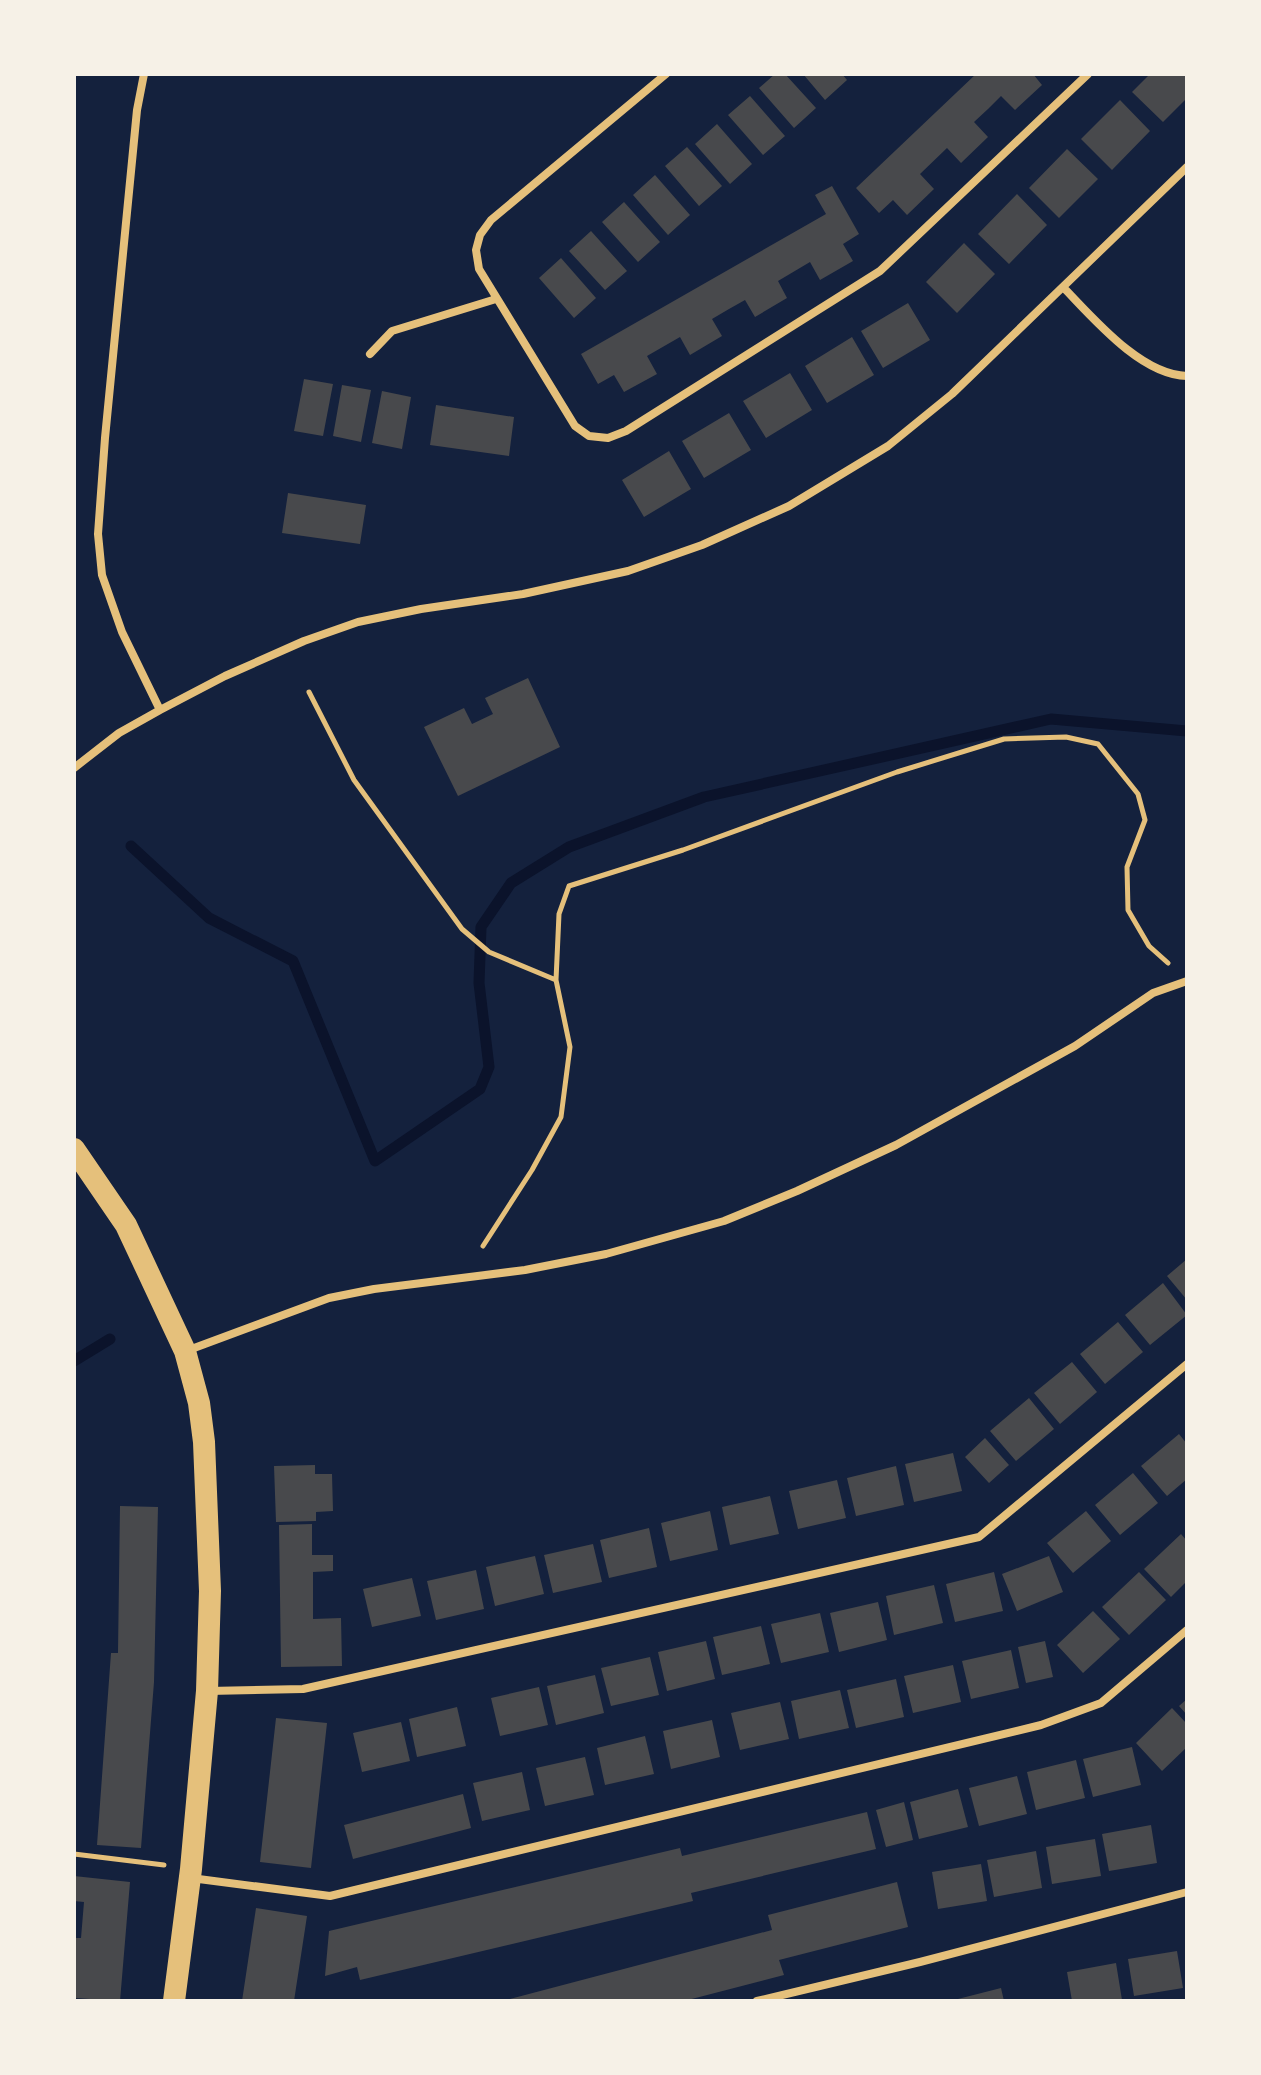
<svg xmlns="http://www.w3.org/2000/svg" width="1261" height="2075" font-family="Spectral,serif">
  <rect width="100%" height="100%" fill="#14213d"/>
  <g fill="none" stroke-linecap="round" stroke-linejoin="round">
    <path stroke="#0b132b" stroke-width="11" d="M131 846 209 918 293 961 375 1161 480 1089 489 1067 479 983 481 927 511 883 569 847 704 797 1051 719 1187 731
      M74 1361 110 1339"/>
  </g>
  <path fill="#48494c" d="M775 74H785L816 108 794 128 759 88Z
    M803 74H842L847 80 825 100Z
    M976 74H1033L1042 85 1015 110 1001 96 988 109 974 122 988 137 961 163 947 148 920 174 934 189 907 215 893 200 879 213 856 188Z
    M1150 74H1187V98L1163 122 1132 92Z
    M750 96 785 136 763 155 728 115Z
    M1120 100 1150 131 1112 170 1081 139Z
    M717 124 752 164 730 184 695 144Z
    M687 147 722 186 699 206 665 166Z
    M1067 149 1098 179 1059 218 1029 188Z
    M655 175 690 215 668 235 633 195Z
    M832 186 859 234 843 244 853 261 820 280 810 262 778 281 787 298 755 317 745 300 729 309 712 319 722 336 690 355 680 337 647 356 657 374 624 392 614 375 598 384 581 354 826 214 815 195Z
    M1017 194 1047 225 1009 264 978 234Z
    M624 202 660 242 638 262 602 222Z
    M591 231 627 271 605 290 569 251Z
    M964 243 995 274 957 313 926 282Z
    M561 258 596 298 574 318 539 278Z
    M908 303 930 340 883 368 861 331Z
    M852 337 874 375 827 403 805 366Z
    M790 373 812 410 766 438 743 401Z
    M304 379 333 384 323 436 294 431Z
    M342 385 371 390 361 442 333 436Z
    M382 391 411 397 402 449 372 443Z
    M436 405 514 417 509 456 430 445Z
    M729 413 751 450 704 478 682 441Z
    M669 451 691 489 644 517 622 480Z
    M288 493 366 505 360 544 282 533Z
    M528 678 560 747 458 796 424 727 464 708 472 724 493 714 485 698Z
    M1187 1259V1300L1167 1276Z
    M1163 1283 1187 1315 1150 1345 1125 1315Z
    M1118 1322 1143 1352 1105 1384 1080 1354Z
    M1072 1362 1097 1392 1060 1424 1034 1393Z
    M1029 1398 1054 1429 1016 1461 990 1431Z
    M1179 1434 1187 1444V1479L1167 1496 1141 1466Z
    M985 1438 1009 1465 989 1483 965 1457Z
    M953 1453 962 1491 914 1502 905 1464Z
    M315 1465V1474H332L333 1511 316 1512V1521L276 1522 274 1466Z
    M896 1466 904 1505 856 1516 847 1478Z
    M1133 1473 1158 1503 1120 1535 1095 1505Z
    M837 1480 846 1518 798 1529 789 1491Z
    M770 1496 779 1534 730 1545 722 1507Z
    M120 1506 158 1507 154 1682 141 1848 97 1845 111 1653H118Z
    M710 1511 718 1550 670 1561 661 1523Z
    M1086 1511 1111 1541 1073 1573 1047 1543Z
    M312 1524V1555H333V1571L313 1572V1619L341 1618 342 1666 281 1667 279 1525Z
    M649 1528 657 1567 609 1578 600 1540Z
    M1181 1534 1187 1541V1581L1171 1597 1144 1569Z
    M593 1544 602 1582 553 1593 544 1555Z
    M535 1556 544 1594 495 1606 486 1567Z
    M1049 1556 1063 1592 1017 1611 1002 1574Z
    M476 1570 484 1609 436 1620 427 1581Z
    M994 1572 1003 1611 955 1622 946 1584Z
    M1139 1572 1166 1600 1129 1635 1102 1607Z
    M412 1578 421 1616 372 1627 363 1589Z
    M934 1585 943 1623 894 1635 886 1596Z
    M878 1602 887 1640 839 1652 830 1613Z
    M1093 1611 1120 1639 1083 1673 1057 1645Z
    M820 1613 829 1652 781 1663 771 1624Z
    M761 1626 770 1664 722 1675 713 1637Z
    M706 1641 715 1679 667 1691 658 1652Z
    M1045 1641 1053 1677 1026 1683 1018 1647Z
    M1011 1650 1019 1688 971 1699 962 1661Z
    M650 1657 659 1695 611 1706 601 1668Z
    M953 1665 961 1702 913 1713 904 1676Z
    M595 1675 604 1713 556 1725 547 1686Z
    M896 1679 904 1717 856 1728 847 1690Z
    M539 1687 548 1725 500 1736 491 1698Z
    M840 1690 849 1728 799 1739 791 1701Z
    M1187 1699V1715L1179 1706Z
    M780 1702 789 1739 740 1750 731 1713Z
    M457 1707 466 1746 417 1757 409 1719Z
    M1172 1708 1187 1724V1747L1162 1771 1136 1743Z
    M276 1718 327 1723 311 1868 260 1862Z
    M712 1720 720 1757 671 1769 663 1731Z
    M401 1722 410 1761 362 1772 353 1733Z
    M645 1736 654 1774 605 1785 597 1748Z
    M1132 1747 1141 1785 1093 1797 1083 1759Z
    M585 1757 594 1795 545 1806 536 1768Z
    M1076 1760 1085 1798 1036 1810 1027 1772Z
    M522 1772 530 1810 482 1821 473 1783Z
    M1017 1776 1027 1814 979 1826 969 1788Z
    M958 1789 968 1827 919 1839 910 1802Z
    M463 1794 471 1828 353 1859 344 1825Z
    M904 1802 913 1840 886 1847 876 1810Z
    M867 1812 876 1849 691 1893 693 1901 360 1980 357 1967 325 1976 329 1931 680 1848 682 1856Z
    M1151 1825 1157 1863 1109 1871 1102 1834Z
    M1095 1839 1101 1876 1052 1884 1046 1847Z
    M1036 1851 1042 1888 994 1897 987 1860Z
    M981 1864 987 1901 938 1909 932 1872Z
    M74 1876 130 1882 120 2001 75 1998 74 1938H81L84 1902 74 1901Z
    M897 1882 908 1927 779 1960 784 1975 684 2001H502L772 1930 768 1915Z
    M256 1908 307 1916 294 2001H242Z
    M1177 1951 1183 1988 1134 1996 1128 1959Z
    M1116 1963 1122 2000 1072 2001 1067 1972Z
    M1001 1988 1004 2001H954V2000Z"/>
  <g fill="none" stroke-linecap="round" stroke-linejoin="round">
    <path stroke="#e5c07b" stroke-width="5" d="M309 692 354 780 462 929 489 952 556 980
      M483 1246 532 1170 561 1117 570 1047 556 980 559 914 569 886 683 850 897 772 1004 739 1066 737 1098 744 1138 794 1145 820 1127 867 1128 910 1149 946 1168 963
      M74 1854 164 1865"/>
    <path stroke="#e5c07b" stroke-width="8" d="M144 74 137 110 105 438 98 534 102 575 122 632 160 710
      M666 74 491 220 480 235 476 250 479 269 575 426 589 436 608 438 626 431 880 271 1088 74
      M1063 287C1094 319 1141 375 1187 376
      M370 354 392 331 496 299
      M74 768 119 733 160 710 225 676 304 641 358 622 421 609 523 594 628 571 702 545 789 506 888 446 952 394 1187 167
      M186 1351 329 1298 374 1289 525 1270 606 1254 724 1221 797 1191 896 1145 1075 1046 1153 993 1187 981
      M208 1691 303 1689 979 1537 1187 1364
      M191 1878 330 1896 1041 1725 1101 1703 1187 1630
      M757 2001 920 1962 1187 1892"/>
    <path stroke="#e5c07b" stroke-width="22" d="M74 1149 126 1225 185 1351 199 1403 204 1442 210 1591 207 1691 191 1869 174 2001"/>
  </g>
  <rect width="1261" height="2075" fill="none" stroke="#f6f1e7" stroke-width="152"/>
</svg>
